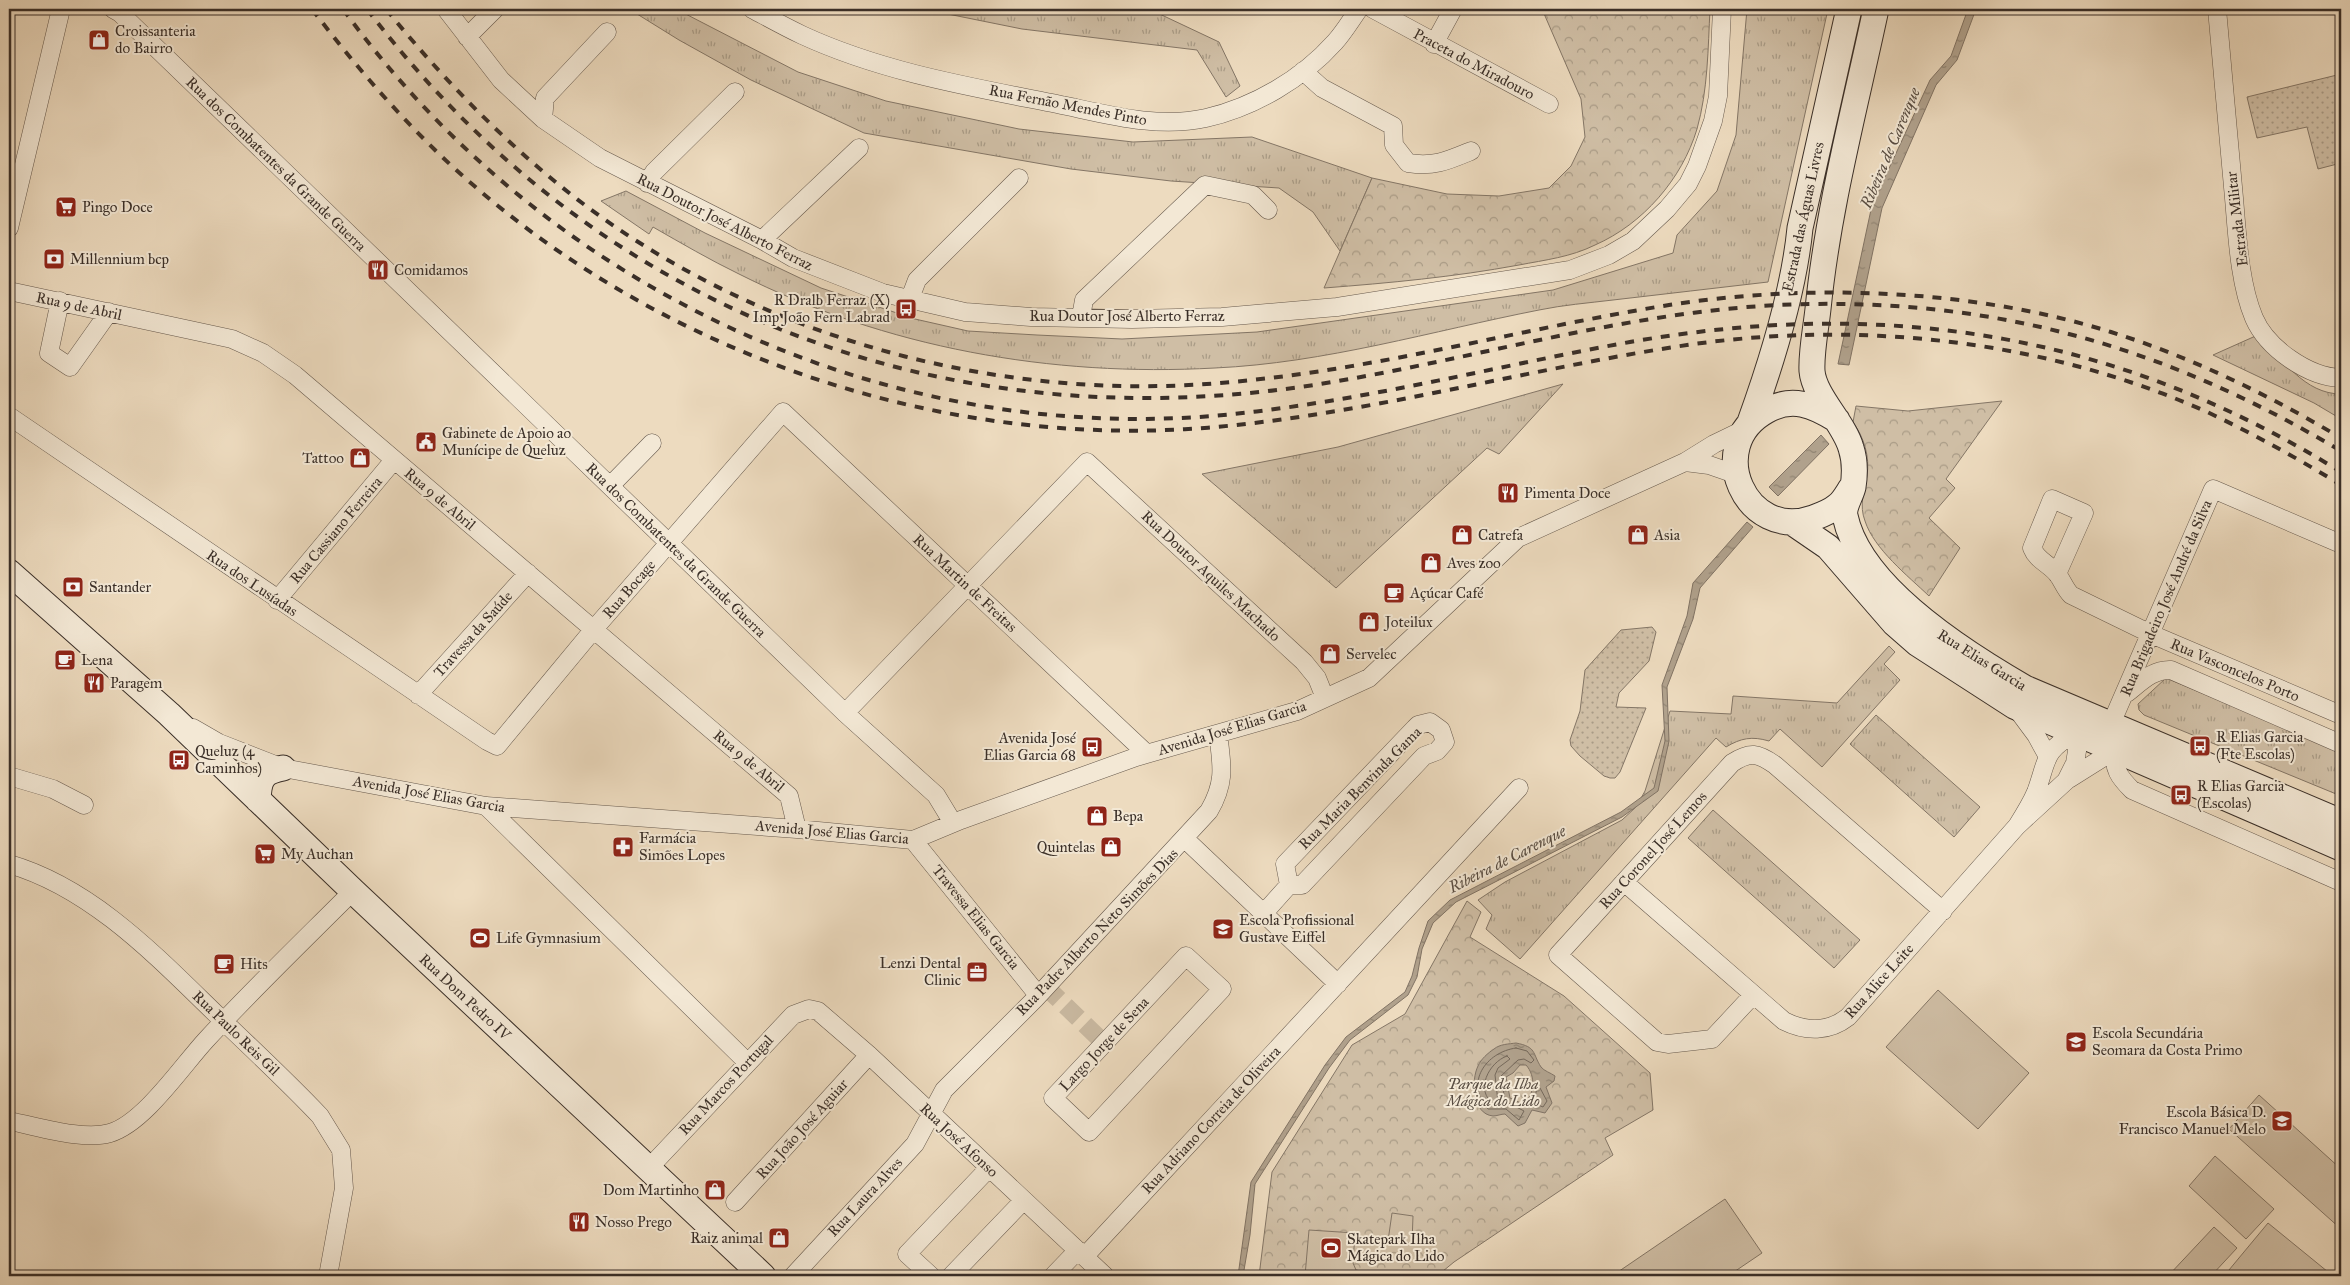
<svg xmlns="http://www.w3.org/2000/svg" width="2350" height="1285" font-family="'IM FELL Great Primer',serif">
  <defs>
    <pattern id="grass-tufts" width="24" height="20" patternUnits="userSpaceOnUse" patternTransform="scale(1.25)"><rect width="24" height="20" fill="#cfbea5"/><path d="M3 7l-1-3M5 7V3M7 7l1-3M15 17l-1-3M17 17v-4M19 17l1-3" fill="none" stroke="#a99b86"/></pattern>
    <pattern id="forest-crowns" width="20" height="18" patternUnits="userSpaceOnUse" patternTransform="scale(1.25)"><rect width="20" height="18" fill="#cfbea5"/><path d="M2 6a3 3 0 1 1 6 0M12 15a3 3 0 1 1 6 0" fill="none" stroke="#a99b86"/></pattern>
    <pattern id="garden-dots" width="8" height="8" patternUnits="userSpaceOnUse" patternTransform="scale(1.25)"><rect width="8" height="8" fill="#cfbea5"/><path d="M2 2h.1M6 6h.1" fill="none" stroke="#a99b86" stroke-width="1.8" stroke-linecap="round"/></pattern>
    <pattern id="water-ripples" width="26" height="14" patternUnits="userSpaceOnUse" patternTransform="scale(1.25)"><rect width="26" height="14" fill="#b0a18c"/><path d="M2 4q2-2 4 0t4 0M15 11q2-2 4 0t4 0" fill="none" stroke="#908472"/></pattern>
  </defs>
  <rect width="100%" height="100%" fill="#eddbbf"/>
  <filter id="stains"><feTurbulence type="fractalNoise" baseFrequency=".004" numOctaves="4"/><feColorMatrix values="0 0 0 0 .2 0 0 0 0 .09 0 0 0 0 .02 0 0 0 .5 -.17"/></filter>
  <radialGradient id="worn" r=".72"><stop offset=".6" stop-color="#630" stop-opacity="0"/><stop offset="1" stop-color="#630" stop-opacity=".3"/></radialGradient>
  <path fill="url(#grass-tufts)" stroke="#847666" d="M629 9H676L798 72 886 101 1019 129 1133 142 1252 137 1372 178 1340 251 1313 212 1279 188 1171 181 1071 169 864 133 751 80 679 40Z
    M923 9H1149L1219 42 1240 86 1226 97 1197 50 1022 29Z
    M1747 9H1828L1768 282C1716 288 1665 294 1613 300 1588 303 1563 305 1539 310 1432 331 1325 363 1215 368 1051 377 886 348 739 274 710 260 681 243 653 227L649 234 601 201 626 191 705 233 821 288 915 319 968 331 1037 335 1122 339 1257 332 1553 290 1673 253 1677 235 1717 191 1736 135Z
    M2260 334C2281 359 2305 394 2341 394V419L2314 403 2213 355Z
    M1563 384 1499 454 1487 448 1336 588 1202 474 1338 447Z
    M1889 646 1895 652 1884 664 1900 680 1822 767 1780 729 1769 741C1752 736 1741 738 1726 747L1716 738 1520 959 1486 929 1492 915 1478 900 1505 882 1622 820 1636 807 1645 791 1670 711 1731 714 1733 696 1837 703Z
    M2166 678 2341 751V796L2144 715 2139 710 2138 704Z
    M1876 715 1980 807 1954 837 1850 744Z
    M1713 810 1860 940 1834 968 1688 838Z"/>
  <path fill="url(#forest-crowns)" stroke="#847666" d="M1542 9H1710C1708 48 1708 90 1697 129 1682 179 1643 224 1595 245 1571 257 1545 260 1519 265 1454 277 1389 283 1324 288L1372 178 1447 194 1499 196 1549 188 1571 166 1585 137 1581 99Z
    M2002 401 1946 479 1955 488 1929 518 1960 548 1929 596C1908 576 1874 549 1865 521 1859 505 1864 492 1867 476 1870 456 1864 438 1853 422L1856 406 1908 411Z
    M1467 901 1481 912 1470 937 1564 996 1650 1073 1653 1110 1605 1138 1613 1155 1454 1262 1437 1276H1259L1272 1172 1352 1045 1405 1014Z"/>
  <path fill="url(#garden-dots)" stroke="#847666" d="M2337 75 2341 95V163L2318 169 2307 127 2257 138 2247 97Z
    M1652 627 1656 632 1649 661 1619 693 1616 707 1646 708 1620 772 1615 778H1610L1604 776 1580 756 1571 746 1570 740 1580 711 1585 670 1621 630Z"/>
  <path fill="#cfbea5" stroke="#847666" d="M1938 990 2029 1073 1978 1129 1886 1047Z
    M2259 1095 2341 1169V1229L2229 1129Z
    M2215 1156 2274 1209 2246 1239 2189 1186Z
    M1725 1199 1762 1253 1728 1276H1612Z
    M1392 1213 1413 1216 1412 1243 1388 1241Z
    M2268 1223 2333 1276H2224Z
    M2214 1227 2237 1248 2211 1276H2168Z
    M1309 1230 1355 1233 1353 1263 1356 1270 1376 1274V1276H1305Z"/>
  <path fill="url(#water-ripples)" stroke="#817364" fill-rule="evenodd" d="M1968 9H1976L1957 60 1936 85 1882 208 1849 365 1838 364 1872 205 1930 80 1951 56Z
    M1821 435 1829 444 1778 496 1769 487Z
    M1747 522 1753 527 1700 588 1693 619 1667 687 1669 741 1658 791 1622 817 1456 902 1433 923 1422 949 1417 977 1408 995 1350 1040 1329 1068 1255 1184 1250 1235 1243 1276H1238L1251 1182 1325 1065 1346 1037 1405 992 1412 976 1419 948 1428 921 1450 900 1621 812 1654 788 1665 741 1662 685 1687 616 1693 583Z
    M1516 1043C1537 1047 1532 1053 1541 1067 1544 1071 1551 1073 1555 1076L1554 1081 1546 1087 1552 1103 1545 1113 1532 1110 1525 1123 1518 1126 1505 1114C1501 1114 1497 1116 1493 1116 1472 1114 1471 1080 1478 1066 1481 1059 1488 1053 1494 1049 1500 1044 1509 1044 1516 1043ZM1520 1065H1526C1536 1076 1535 1095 1523 1104L1510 1098 1506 1077 1513 1073Z"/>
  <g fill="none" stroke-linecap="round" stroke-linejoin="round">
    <path stroke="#75685a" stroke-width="1" d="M1516 1048 1527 1051 1534 1060 1531 1063 1524 1059 1518 1060 1501 1076 1505 1101 1524 1111 1519 1120 1506 1109H1488C1464 1083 1486 1052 1516 1048Z
      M1507 1056 1510 1059 1498 1068 1495 1075 1498 1102 1494 1104C1474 1091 1489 1062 1507 1056Z
      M1540 1088 1547 1101 1543 1107 1533 1103 1537 1089Z"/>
    <path stroke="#c9b9a1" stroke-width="18" stroke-dasharray="18 9" stroke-linecap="butt" d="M1046 987 1104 1043"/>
    <g stroke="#675a4e" stroke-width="19">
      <path id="street" d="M113 9 120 13 845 713 936 795 953 823
        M446 9 501 80 543 119 600 158 762 240 793 258 883 293 965 312 1031 317 1132 319 1222 317 1337 307 1570 270 1609 255 1633 241 1667 209 1688 184 1697 166 1713 121 1718 96 1722 9
        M752 9C769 18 785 27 802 35 882 72 971 87 1057 104 1106 114 1156 129 1206 118 1254 107 1302 79 1335 42 1344 32 1351 20 1359 9
        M1373 9 1549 104
        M2217 9C2222 68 2228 127 2233 187 2237 227 2238 280 2254 318 2267 348 2308 377 2341 378
        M467 37 495 9
        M1434 44 1453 9
        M1303 71 1322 88 1393 126 1394 145 1408 163C1434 167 1447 161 1471 151
        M543 119 545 98 607 32
        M647 183 654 172 735 92
        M9 228 61 9
        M762 240 859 148
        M9 291 232 339 263 353 295 375 789 796 797 829
        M60 301 49 353 70 367 109 312
        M909 301 917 280 1019 178
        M1081 317 1084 300 1205 185 1253 195 1268 210
        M9 416 487 741 497 746 594 629 783 412 1147 754
        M1685 462 1709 465 1735 474
        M610 486 652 443
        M2057 574 2084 513 2052 499 2032 548C2037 561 2050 564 2058 575 2063 582 2065 589 2071 595L2151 634 2341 715
        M277 600 394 460
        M2127 693C2141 682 2153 669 2171 670L2341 744
        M418 695 528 573
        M2016 708 2036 735 2047 755
        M845 713 1087 462 1304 662 1317 678 1325 698
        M2111 724 2213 489 2341 544
        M193 728 219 743 283 768 486 806 797 829 913 840 961 820 1136 757 1297 711 1369 678 1518 538 1685 462 1714 444 1745 429
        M2115 750C2113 769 2119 777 2132 790L2341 882
        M9 776 53 789 84 805
        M2069 779 2115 750
        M486 806 747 1062
        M1185 839 1338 984
        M913 840 1038 995
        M9 864C92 888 156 956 217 1015 251 1048 287 1081 320 1116L341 1150 344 1188 328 1276
        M1624 882 1784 1021C1806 1032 1829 1032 1848 1017L2017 826 2066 781 2075 763 2077 751 2075 733C2042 752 2048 760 2036 792 2031 804 2024 815 2017 826
        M1264 913 1289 885H1302L1424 756 1437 751 1445 742 1441 730 1430 722 1418 725 1415 728 1285 864 1289 885
        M1186 956 1222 989 1089 1132 1053 1098Z
        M1753 995 1712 1039 1668 1044 1657 1042 1558 955 1732 763C1750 751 1758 753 1775 765L1943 911
        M9 1121C37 1126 82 1141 110 1133 144 1123 182 1066 206 1040 253 989 304 940 353 891
        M648 1169 793 1015 809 1009 818 1011 869 1055 1105 1276
        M735 1202 869 1055
        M1085 1256 1519 788
        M793 1276 915 1144 944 1090 1035 999 1209 811C1226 782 1222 765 1218 734
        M931 1276 907 1254 989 1168
        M951 1276 1024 1200
        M1053 1276 1078 1250"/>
    </g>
    <g stroke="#3a2f28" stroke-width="27">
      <path id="secondary" d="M1876 9C1855 108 1828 208 1818 309 1816 328 1811 352 1812 371 1814 396 1844 423 1851 448 1855 460 1855 474 1853 487 1851 496 1843 507 1845 516 1860 588 1966 654 2025 688L2341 822
        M1837 420C1813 405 1792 396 1766 411 1703 446 1746 542 1813 518 1821 515 1830 512 1837 506 1843 502 1847 494 1851 488
        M1750 422C1771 364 1794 290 1800 228L1849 9
        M1793 523 1828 547 1894 623 1918 644 2014 706 2341 848
        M9 572 169 714 353 891 763 1276
        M258 800C259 779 262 772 283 768"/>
    </g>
    <use href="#street" stroke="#f3e8d5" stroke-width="18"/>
    <use href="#secondary" stroke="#f3e8d5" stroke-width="25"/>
    <path stroke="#3a2f28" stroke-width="4" stroke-dasharray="9 9" stroke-linecap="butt" d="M312 9C350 59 390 106 435 150 639 348 933 452 1216 427 1370 413 1520 371 1674 347 1852 319 2040 338 2205 411 2252 433 2297 458 2341 485
      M343 9C541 283 874 443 1212 416 1353 404 1491 367 1630 342 1888 297 2117 333 2341 472
      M367 9C596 311 941 442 1314 385 1480 359 1642 306 1811 304 2008 301 2173 351 2341 451
      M386 9C442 78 503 141 573 196 754 337 993 402 1220 383 1372 371 1519 329 1669 305 1811 283 1973 289 2111 332 2191 357 2269 395 2341 438"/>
  </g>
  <defs>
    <g id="shop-square" transform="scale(1.125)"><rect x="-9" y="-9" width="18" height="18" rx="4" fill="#8f2418" stroke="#f3e8d5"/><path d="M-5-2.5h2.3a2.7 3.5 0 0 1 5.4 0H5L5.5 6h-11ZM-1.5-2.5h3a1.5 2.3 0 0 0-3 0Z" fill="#fff"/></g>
    <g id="supermarket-square" transform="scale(1.125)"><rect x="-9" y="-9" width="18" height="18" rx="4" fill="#8f2418" stroke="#f3e8d5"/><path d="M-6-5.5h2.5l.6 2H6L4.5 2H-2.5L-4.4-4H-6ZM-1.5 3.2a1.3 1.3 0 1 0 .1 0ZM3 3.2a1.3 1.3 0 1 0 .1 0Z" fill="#fff"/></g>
    <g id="bank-square" transform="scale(1.125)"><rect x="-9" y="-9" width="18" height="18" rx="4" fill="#8f2418" stroke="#f3e8d5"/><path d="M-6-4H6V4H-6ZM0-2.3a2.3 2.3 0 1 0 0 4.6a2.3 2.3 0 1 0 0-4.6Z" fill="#fff"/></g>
    <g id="restaurant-square" transform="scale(1.125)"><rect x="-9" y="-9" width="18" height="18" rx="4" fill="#8f2418" stroke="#f3e8d5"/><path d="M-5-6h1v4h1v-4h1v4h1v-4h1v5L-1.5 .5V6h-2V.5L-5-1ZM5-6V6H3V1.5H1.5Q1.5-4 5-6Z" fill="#fff"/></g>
    <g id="bus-square" transform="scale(1.125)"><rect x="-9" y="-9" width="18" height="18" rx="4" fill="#8f2418" stroke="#f3e8d5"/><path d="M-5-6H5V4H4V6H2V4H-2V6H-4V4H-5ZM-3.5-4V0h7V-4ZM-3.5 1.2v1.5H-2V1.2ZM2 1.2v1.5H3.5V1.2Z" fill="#fff"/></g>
    <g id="civic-square" transform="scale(1.125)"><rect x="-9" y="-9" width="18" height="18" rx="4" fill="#8f2418" stroke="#f3e8d5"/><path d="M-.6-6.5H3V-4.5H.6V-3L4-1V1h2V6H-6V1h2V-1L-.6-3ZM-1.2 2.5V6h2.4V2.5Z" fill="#fff"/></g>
    <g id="cafe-square" transform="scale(1.125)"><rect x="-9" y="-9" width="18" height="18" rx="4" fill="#8f2418" stroke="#f3e8d5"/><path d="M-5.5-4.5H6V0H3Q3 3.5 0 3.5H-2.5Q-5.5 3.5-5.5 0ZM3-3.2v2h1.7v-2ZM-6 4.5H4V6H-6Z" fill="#fff"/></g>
    <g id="pharmacy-square" transform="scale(1.125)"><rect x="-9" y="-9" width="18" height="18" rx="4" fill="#8f2418" stroke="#f3e8d5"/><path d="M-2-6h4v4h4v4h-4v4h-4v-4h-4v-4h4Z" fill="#fff"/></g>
    <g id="school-square" transform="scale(1.125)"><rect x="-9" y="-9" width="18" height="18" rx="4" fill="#8f2418" stroke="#f3e8d5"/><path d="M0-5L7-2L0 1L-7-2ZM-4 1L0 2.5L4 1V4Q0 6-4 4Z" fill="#fff"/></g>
    <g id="stadium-square" transform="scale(1.125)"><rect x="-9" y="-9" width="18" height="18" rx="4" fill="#8f2418" stroke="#f3e8d5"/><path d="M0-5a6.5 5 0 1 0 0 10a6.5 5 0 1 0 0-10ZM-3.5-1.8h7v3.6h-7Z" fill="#fff"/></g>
    <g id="office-square" transform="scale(1.125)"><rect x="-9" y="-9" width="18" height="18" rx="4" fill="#8f2418" stroke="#f3e8d5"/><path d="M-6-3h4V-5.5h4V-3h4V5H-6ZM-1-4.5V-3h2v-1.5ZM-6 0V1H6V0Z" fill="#fff"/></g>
  </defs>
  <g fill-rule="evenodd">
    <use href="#shop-square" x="99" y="40"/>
    <use href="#supermarket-square" x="66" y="207"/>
    <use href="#bank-square" x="54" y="259"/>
    <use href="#restaurant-square" x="378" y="270"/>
    <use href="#bus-square" x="906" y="309"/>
    <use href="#civic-square" x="426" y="442"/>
    <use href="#shop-square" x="360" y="458"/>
    <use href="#restaurant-square" x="1508" y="493"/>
    <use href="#shop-square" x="1462" y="535"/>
    <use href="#shop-square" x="1638" y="535"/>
    <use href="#shop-square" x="1431" y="563"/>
    <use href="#bank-square" x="73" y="587"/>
    <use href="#cafe-square" x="1394" y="593"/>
    <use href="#shop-square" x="1369" y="622"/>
    <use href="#shop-square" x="1330" y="654"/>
    <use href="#cafe-square" x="65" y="660"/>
    <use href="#restaurant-square" x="94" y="683"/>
    <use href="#bus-square" x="2200" y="746"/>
    <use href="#bus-square" x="1092" y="747"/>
    <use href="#bus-square" x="179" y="760"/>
    <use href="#bus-square" x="2181" y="795"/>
    <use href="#shop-square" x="1097" y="816"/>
    <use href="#pharmacy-square" x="623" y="847"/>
    <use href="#shop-square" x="1111" y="847"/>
    <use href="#supermarket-square" x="265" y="854"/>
    <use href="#school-square" x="1223" y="929"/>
    <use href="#stadium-square" x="480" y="938"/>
    <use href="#cafe-square" x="224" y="964"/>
    <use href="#office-square" x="977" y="972"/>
    <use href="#school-square" x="2076" y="1042"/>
    <use href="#school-square" x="2282" y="1121"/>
    <use href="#shop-square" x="715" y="1190"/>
    <use href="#restaurant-square" x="579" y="1222"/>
    <use href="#shop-square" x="779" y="1238"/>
    <use href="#stadium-square" x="1331" y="1248"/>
  </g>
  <g text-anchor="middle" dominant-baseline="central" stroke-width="4" stroke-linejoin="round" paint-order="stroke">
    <g font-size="15" fill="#3a2f28" stroke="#f3e8d5" text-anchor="start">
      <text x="115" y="31">Croissanteria<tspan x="115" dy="17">do Bairro</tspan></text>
      <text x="82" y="207">Pingo Doce</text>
      <text x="70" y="259">Millennium bcp</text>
      <text x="394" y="270">Comidamos</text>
      <text x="890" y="300" text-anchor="end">R Dralb Ferraz (X)<tspan x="890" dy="17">Imp João Fern Labrad</tspan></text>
      <text x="442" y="433">Gabinete de Apoio ao<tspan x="442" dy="17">Munícipe de Queluz</tspan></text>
      <text x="344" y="458" text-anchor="end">Tattoo</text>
      <text x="1524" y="493">Pimenta Doce</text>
      <text x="1478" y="535">Catrefa</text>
      <text x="1654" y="535">Asia</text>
      <text x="1447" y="563">Aves zoo</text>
      <text x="89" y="587">Santander</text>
      <text x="1410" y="593">Açúcar Café</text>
      <text x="1385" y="622">Joteilux</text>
      <text x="1346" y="654">Servelec</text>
      <text x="81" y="660">Lena</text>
      <text x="110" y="683">Paragem</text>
      <text x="2216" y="737">R Elias Garcia<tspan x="2216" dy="17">(Fte Escolas)</tspan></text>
      <text x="1076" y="738" text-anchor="end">Avenida José<tspan x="1076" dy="17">Elias Garcia 68</tspan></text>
      <text x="195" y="751">Queluz (4<tspan x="195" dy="17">Caminhos)</tspan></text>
      <text x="2197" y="786">R Elias Garcia<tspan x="2197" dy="17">(Escolas)</tspan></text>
      <text x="1113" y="816">Bepa</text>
      <text x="639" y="838">Farmácia<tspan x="639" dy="17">Simões Lopes</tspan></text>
      <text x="1095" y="847" text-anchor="end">Quintelas</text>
      <text x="281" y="854">My Auchan</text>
      <text x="1239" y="920">Escola Profissional<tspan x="1239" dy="17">Gustave Eiffel</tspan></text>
      <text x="496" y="938">Life Gymnasium</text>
      <text x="961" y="963" text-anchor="end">Lenzi Dental<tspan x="961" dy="17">Clinic</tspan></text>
      <text x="240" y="964">Hits</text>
      <text x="2092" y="1033">Escola Secundária<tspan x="2092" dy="17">Seomara da Costa Primo</tspan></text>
      <text x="2266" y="1112" text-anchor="end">Escola Básica D.<tspan x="2266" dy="17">Francisco Manuel Melo</tspan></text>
      <text x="699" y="1190" text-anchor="end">Dom Martinho</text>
      <text x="595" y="1222">Nosso Prego</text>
      <text x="763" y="1238" text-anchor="end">Raiz animal</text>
      <text x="1347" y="1239">Skatepark Ilha<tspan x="1347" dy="17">Mágica do Lido</tspan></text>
    </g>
    <g font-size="15" fill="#3a2f28" stroke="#f3e8d5">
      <text transform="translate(1474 64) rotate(28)">Praceta do Miradouro</text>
      <text transform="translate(1068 105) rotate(11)">Rua Fernão Mendes Pinto</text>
      <text transform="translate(276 164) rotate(44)">Rua dos Combatentes da Grande Guerra</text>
      <text transform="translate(1803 217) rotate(-78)">Estrada das Águas Livres</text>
      <text transform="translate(2237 219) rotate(-97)">Estrada Militar</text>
      <text transform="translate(725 222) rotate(27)">Rua Doutor José Alberto Ferraz</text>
      <text transform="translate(79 306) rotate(12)">Rua 9 de Abril</text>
      <text x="1127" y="316">Rua Doutor José Alberto Ferraz</text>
      <text transform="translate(440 499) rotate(40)">Rua 9 de Abril</text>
      <text transform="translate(336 530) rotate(-50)">Rua Cassiano Ferreira</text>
      <text transform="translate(676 550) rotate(44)">Rua dos Combatentes da Grande Guerra</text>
      <text transform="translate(1211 576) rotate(43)">Rua Doutor Aquiles Machado</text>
      <text transform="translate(252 583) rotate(34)">Rua dos Lusíadas</text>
      <text transform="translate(965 583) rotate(43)">Rua Martin de Freitas</text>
      <text transform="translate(629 589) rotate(-49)">Rua Bocage</text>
      <text transform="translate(2166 598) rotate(-67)">Rua Brigadeiro José André da Silva</text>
      <text transform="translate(473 634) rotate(-48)">Travessa da Saúde</text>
      <text transform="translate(1982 660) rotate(32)">Rua Elias Garcia</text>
      <text transform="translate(2235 670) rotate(23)">Rua Vasconcelos Porto</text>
      <text transform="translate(1232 728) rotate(-17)">Avenida José Elias Garcia</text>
      <text transform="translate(749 761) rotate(40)">Rua 9 de Abril</text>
      <text transform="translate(1360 788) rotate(-45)">Rua Maria Benvinda Gama</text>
      <text transform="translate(429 794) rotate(10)">Avenida José Elias Garcia</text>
      <text transform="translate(832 832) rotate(5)">Avenida José Elias Garcia</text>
      <text transform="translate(1653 850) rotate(-48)">Rua Coronel José Lemos</text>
      <text transform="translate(976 917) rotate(51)">Travessa Elias Garcia</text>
      <text transform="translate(1097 932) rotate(-46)">Rua Padre Alberto Neto Simões Dias</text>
      <text transform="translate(1879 981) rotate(-48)">Rua Alice Leite</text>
      <text transform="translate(465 997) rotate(43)">Rua Dom Pedro IV</text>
      <text transform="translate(236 1033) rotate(44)">Rua Paulo Reis Gil</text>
      <text transform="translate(1104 1044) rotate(-47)">Largo Jorge de Sena</text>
      <text transform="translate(726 1085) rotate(-47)">Rua Marcos Portugal</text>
      <text transform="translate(1211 1120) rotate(-47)">Rua Adriano Correia de Oliveira</text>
      <text transform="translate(802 1129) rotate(-48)">Rua João José Aguiar</text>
      <text transform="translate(959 1140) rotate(43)">Rua José Afonso</text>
      <text transform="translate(865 1197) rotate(-47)">Rua Laura Alves</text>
    </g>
    <g font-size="15" font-style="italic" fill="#584c41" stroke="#f3e8d5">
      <text x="1493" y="1084">Parque da Ilha<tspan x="1493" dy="17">Mágica do Lido</tspan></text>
    </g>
    <g font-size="16" font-style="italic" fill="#584c41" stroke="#f3e8d5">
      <text transform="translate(1890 148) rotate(-67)">Ribeira de Carenque</text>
      <text transform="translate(1507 859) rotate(-27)">Ribeira de Carenque</text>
    </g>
  </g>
  <rect width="2350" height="1285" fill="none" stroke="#eddbbf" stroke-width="30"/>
  <rect x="10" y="10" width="2330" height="1265" fill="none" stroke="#3a2f28" stroke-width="2.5"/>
  <rect x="15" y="15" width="2320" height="1255" fill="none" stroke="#3a2f28"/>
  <rect width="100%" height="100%" filter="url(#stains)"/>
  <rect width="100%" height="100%" fill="url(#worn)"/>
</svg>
